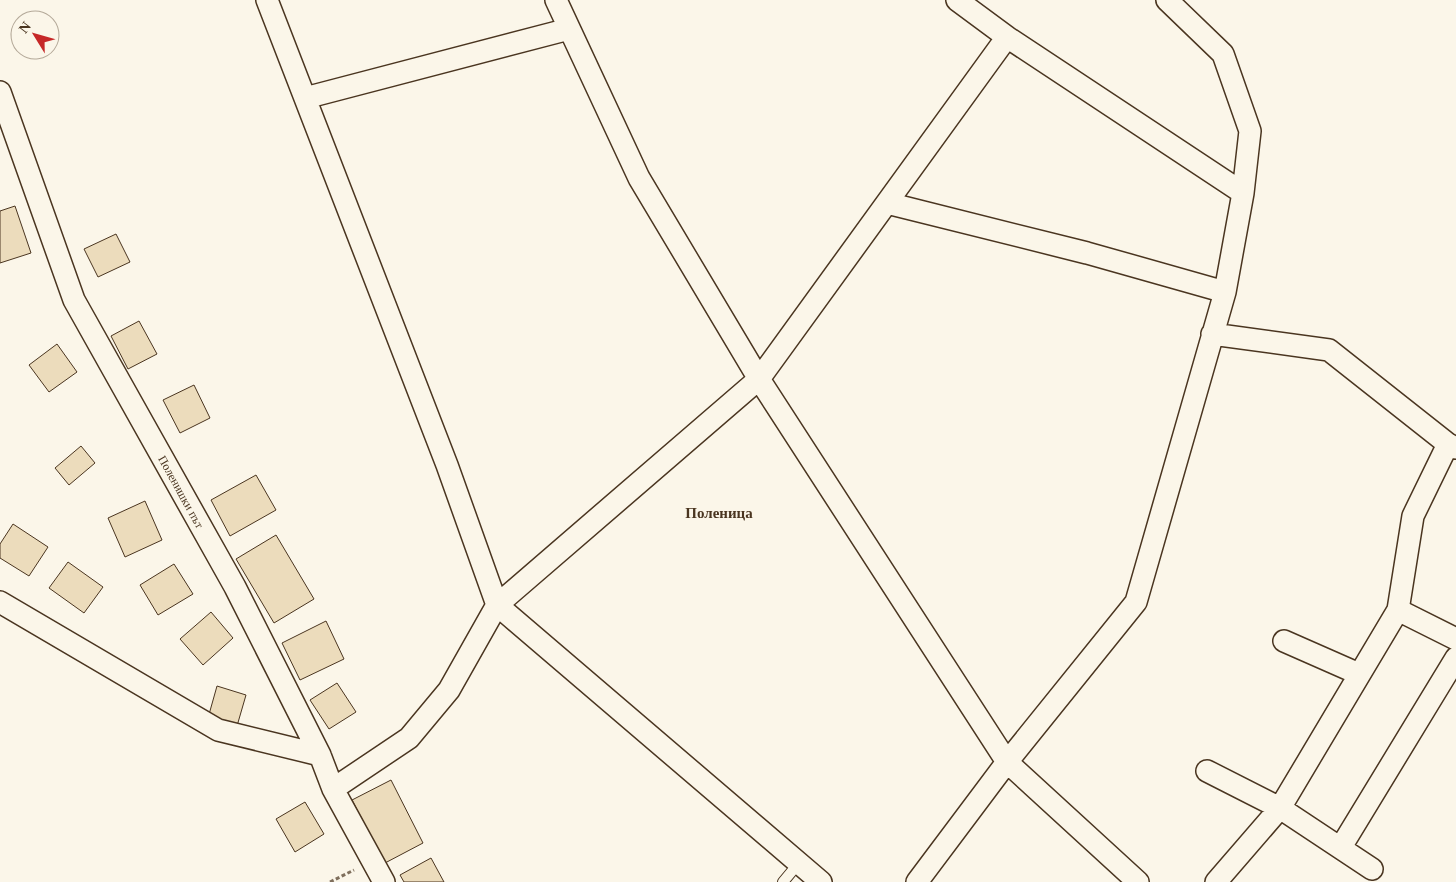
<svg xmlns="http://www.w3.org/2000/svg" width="1456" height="882" font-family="Georgia,serif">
  <rect width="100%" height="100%" fill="#fbf6e9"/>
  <path fill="#ecdcbc" stroke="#4a3520" d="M15 206 31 253 0 263V211Z
    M116 234 130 262 98 277 84 249Z
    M139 321 157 354 128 369 111 336Z
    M57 344 77 372 49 392 29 365Z
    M194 385 210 418 180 433 163 400Z
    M81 446 95 463 69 485 55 468Z
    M256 475 276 510 230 536 211 500Z
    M145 501 162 540 125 557 108 518Z
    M13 524 48 547 29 576 0 558V544Z
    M276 535 314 599 274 623 236 559Z
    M68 562 103 587 84 613 49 588Z
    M174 564 193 594 158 615 140 585Z
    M211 612 233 638 203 665 180 639Z
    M326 621 344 659 300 680 282 643Z
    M337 683 356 712 329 729 310 700Z
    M217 686 246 695 237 726 208 718Z
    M391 780 423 843 385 863 352 800Z
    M305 802 324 834 295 852 276 819Z
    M431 858 444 882H404L400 875Z"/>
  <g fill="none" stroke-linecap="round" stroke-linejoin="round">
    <g stroke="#4a3520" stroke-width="12">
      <path id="lane" d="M783 882 798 864"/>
    </g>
    <g stroke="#4a3520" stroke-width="24">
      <path id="street" d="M267 0 447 465 497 605 821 882
        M556 0 639 178 759 379 1007 762 1138 882
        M957 0 1007 37
        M0 92 74 300 235 587 320 755 333 789 384 882
        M305 98 569 29
        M887 203 1087 253 1225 292
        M1212 334 1329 350 1448 444 1456 448
        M0 602 218 730 320 755
        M1398 610 1413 516 1448 444
        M1284 641 1359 674
        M1207 771 1280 808 1372 869
        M333 789 409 738 449 690 497 605 759 379 1007 37 1243 193
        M1341 847 1456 658
        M917 882 1007 762 1136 602 1225 292 1243 193 1250 131 1223 54 1167 0
        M1216 882 1280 808 1398 610 1456 639"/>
    </g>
    <path stroke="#7f6f5c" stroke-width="3" stroke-dasharray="4 2.5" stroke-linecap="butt" d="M330 882 354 870"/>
    <use href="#lane" stroke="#fbf6e9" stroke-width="10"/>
    <use href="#street" stroke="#fbf6e9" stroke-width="21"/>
  </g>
  <g text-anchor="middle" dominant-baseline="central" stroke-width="4" stroke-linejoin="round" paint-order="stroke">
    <g font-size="12" fill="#4a3520" stroke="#fbf6e9">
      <text transform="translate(181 492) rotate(61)">Поленишки път</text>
    </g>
    <g font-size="15" font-weight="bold" fill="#4a3520" stroke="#fbf6e9">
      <text x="719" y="513">Поленица</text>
    </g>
  </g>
  <g transform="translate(35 35) rotate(307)"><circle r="24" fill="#fbf6e9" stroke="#b4a999"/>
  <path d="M0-4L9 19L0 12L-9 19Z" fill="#c62828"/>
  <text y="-8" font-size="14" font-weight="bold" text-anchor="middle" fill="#4a3520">N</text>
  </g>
</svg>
